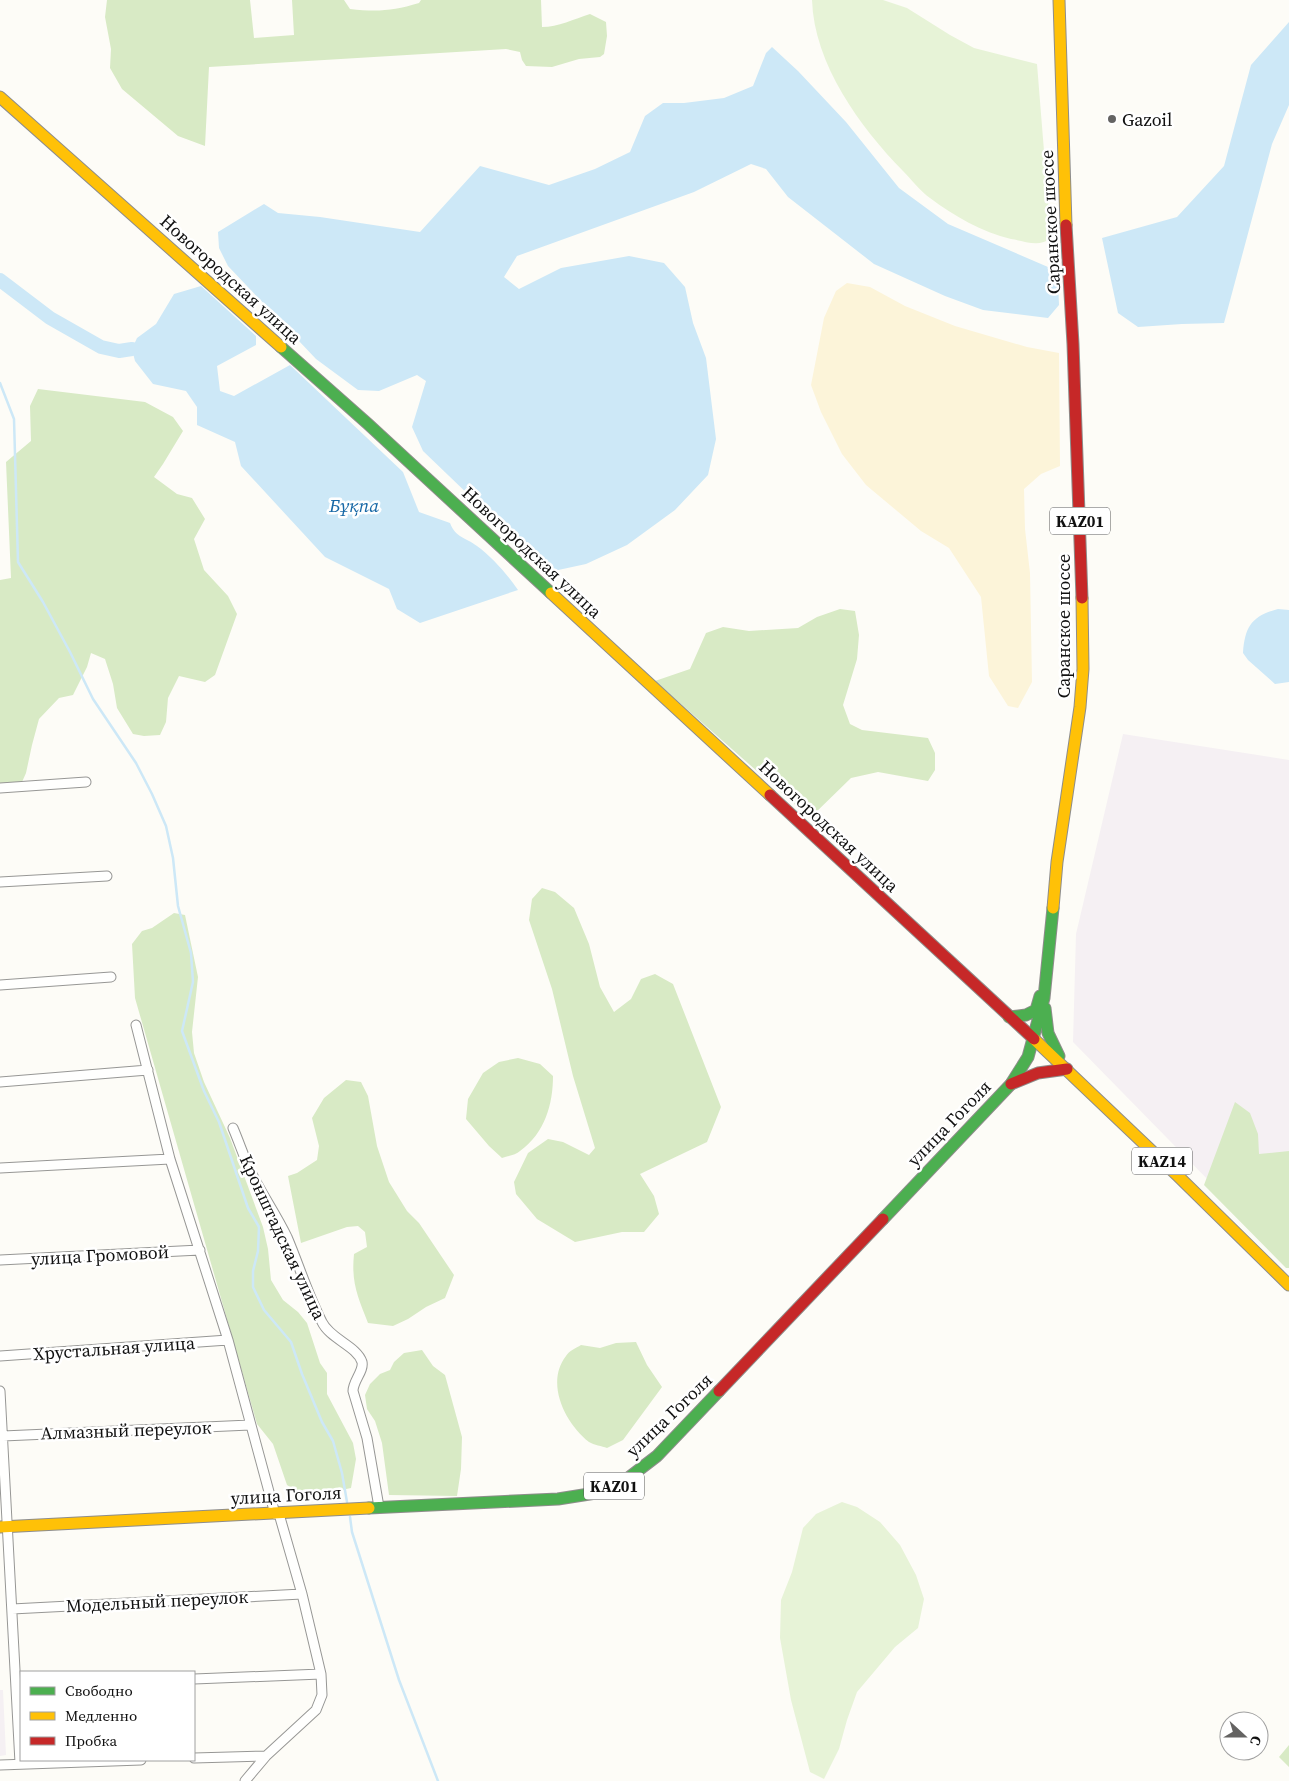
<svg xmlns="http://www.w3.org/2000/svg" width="1289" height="1781" font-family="'Source Serif 4',serif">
  <rect width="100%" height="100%" fill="#fdfcf7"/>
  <path fill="#f5f0f3" d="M1123 734 1289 760V1180L1216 1188 1073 1042 1076 934Z
    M0 1690H3L6 1755 0 1756Z"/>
  <path fill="#e7f3d7" d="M812 0H883L907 8 950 35 974 48 1037 64 1051 238C1039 248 1025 241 1011 239 982 232 954 216 930 198 920 191 912 180 903 171 860 127 814 64 812 0Z
    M842 1502 857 1507 880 1522 900 1545 916 1575 924 1599 918 1628 895 1647 857 1692 847 1720 839 1749 824 1779 810 1772 791 1700 780 1638 781 1600 792 1572 803 1528 816 1514Z"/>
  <path fill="#d8eac5" d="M107 0H250L254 38 294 35 292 0H344L350 9C377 12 393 11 419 3L421 0H541L542 27C558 27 574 19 590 14L606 22 607 36 604 54 600 57 579 59 552 67 526 66 522 60 520 52 506 49 209 67 205 146 178 136 122 89 110 68 111 49 105 17Z
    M38 389 145 402 173 417 183 431 163 464 154 477 177 494 192 498 205 519 194 539 204 570 228 596 237 614 215 675 205 682 179 676 168 698 166 722 160 735 144 736 133 734 117 708 113 684 105 659 91 653 87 667 73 695 59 698 39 719 32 745 26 773 22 782 0 784V580L11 578 6 462 31 441 30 406Z
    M840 609 855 611 859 635 857 659 843 705 850 724 862 730 928 738 935 753V770L928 781 878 772 851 778 810 818 655 681 690 669 706 633 723 627 749 631 798 628 817 617Z
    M542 888 555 892 574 908 589 944 600 987 614 1012 631 999 641 979 655 974 673 984 721 1107 707 1142 640 1174 654 1196 659 1214 644 1232H622L575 1242 537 1219 516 1194 514 1182 528 1153 548 1139 563 1142 589 1155 595 1148 573 1076 552 989 529 920 532 899Z
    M174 913 185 915 198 977 192 1032 194 1053 204 1082 230 1138 263 1227 268 1249 271 1280 283 1300 298 1312 307 1323 320 1363 327 1373V1394L353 1443 356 1459 351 1488 332 1492 320 1497 303 1495 287 1485 273 1444 257 1424 135 998 132 944 142 931 152 928Z
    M518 1058 540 1064 553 1076C553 1104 545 1133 520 1151 516 1155 508 1156 502 1158L489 1146 466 1119 468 1099 483 1073 499 1062Z
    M346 1080 361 1082 368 1096 377 1146 389 1182 407 1211 419 1223 454 1275 445 1298 426 1307 408 1319 393 1326 368 1323C358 1297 351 1283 354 1254L367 1247 365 1232 358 1226 347 1227 301 1243 288 1176 297 1173 317 1160 319 1146 312 1118 324 1098Z
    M1235 1102 1250 1113 1258 1134 1259 1154 1289 1151V1268H1286L1204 1185Z
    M636 1342 647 1365 662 1387 623 1440 607 1448C602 1446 594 1445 589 1442 565 1423 545 1383 566 1356 569 1351 576 1348 581 1345L600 1348 616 1343Z
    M422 1350 433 1366 445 1375 462 1437 461 1469 457 1496 389 1495 382 1443 375 1421 367 1409 365 1395 370 1384 380 1374 390 1370 394 1362 404 1353Z
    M1289 1745V1767L1279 1757Z"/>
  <path fill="#fcf4d9" d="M847 283 870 287 905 306 955 326 1027 347 1059 353 1060 466 1041 474 1024 489 1025 529 1030 573 1032 682 1018 708 1008 706 989 676 981 597 949 548 921 531 866 485 842 454 821 412 811 385 824 318 836 291Z"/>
  <path fill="#cde8f7" d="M1289 22V105L1272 144 1224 323 1182 324 1138 327 1118 313 1102 238 1177 217 1224 166 1251 65Z
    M772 47 798 71 846 122 899 188 948 224 1048 267 1058 280 1059 305 1048 318 983 310 945 296 874 264 788 197 766 169 751 164 694 192 517 256 504 277 519 289 561 268 629 256 664 263 685 287 693 323 706 358 716 439 708 475 675 510 627 545 586 564 549 572 423 451 412 427 426 381 417 375 379 391 358 390 316 359 228 266 219 248 218 232 264 204 278 213 320 217 420 232 480 166 549 185 595 169 630 152 645 116 663 103H684L724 98 753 86 766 53Z
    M201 286 256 336V345L217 366 220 391 234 396 290 365 403 472 419 512 450 523C456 538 465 537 477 546 492 557 507 574 518 590L420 623 397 609 389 589 325 557 241 466 235 442 197 425V407L186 391 153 384 135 361 132 349 137 338 156 324 174 294Z
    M1278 609 1289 610V682L1275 684 1248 660 1243 653C1245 626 1252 616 1278 609Z"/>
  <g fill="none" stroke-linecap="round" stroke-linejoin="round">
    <path stroke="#cde8f7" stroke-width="2.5" d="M0 383 14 419 18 562 43 602 70 652 93 699 136 763 152 794 166 826 173 858 178 906 191 953 193 982 182 1031 204 1091 219 1122 248 1208 259 1227 258 1251 253 1271V1287L264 1310 291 1342 302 1374 322 1422 333 1441 342 1473 347 1502
      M350 1517 352 1532 399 1680 438 1781"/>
    <path stroke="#cde8f7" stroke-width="14" d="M0 280 50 318 101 347 119 351 132 349"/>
    <g stroke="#979795" stroke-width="11">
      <path id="street" d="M0 788 86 782
        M0 882 107 876
        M0 985 111 977
        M136 1025 170 1159 228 1340 275 1514
        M0 1082 148 1070
        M233 1128C239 1142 244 1157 250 1170 261 1193 276 1214 287 1237 299 1265 308 1295 322 1322 330 1339 357 1346 362 1362 364 1371 353 1381 353 1391L367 1438 379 1507
        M0 1168 170 1159
        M0 1260 200 1250
        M0 1356 228 1340
        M0 1391 20 1763
        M3 1436 250 1425
        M12 1609 302 1594
        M194 1679 321 1674
        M194 1758 266 1756
        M0 1765 141 1760
        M245 1781 266 1756 316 1710 322 1695 321 1674 302 1594 279 1514"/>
    </g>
    <g stroke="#8e8d8b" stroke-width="13">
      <path id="fast" d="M281 347 368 424 551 593
        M1045 1008 1048 1033 1059 1056
        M1009 1017 1026 1015 1036 1010 1040 996
        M883 1219 1011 1084 1028 1057 1044 998 1053 908
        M369 1508 558 1499 602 1492 627 1479 657 1456 719 1391"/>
    </g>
    <g stroke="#8e8d8b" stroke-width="13">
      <path id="slow" d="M1059 0 1066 225
        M0 97 281 347
        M551 593 770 795
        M1053 908 1057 862 1080 707 1083 669 1082 598
        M1034 1039 1177 1175 1289 1285
        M0 1527 369 1508"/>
    </g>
    <g stroke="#8e8d8b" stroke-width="13">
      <path id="jam" d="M1066 225 1073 344 1082 598
        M770 795 1034 1039
        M1011 1084 1038 1073 1067 1069
        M719 1391 883 1219"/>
    </g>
    <use href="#street" stroke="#fffffe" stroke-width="9"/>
    <use href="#fast" stroke="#4caf50" stroke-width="11"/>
    <use href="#slow" stroke="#ffc107" stroke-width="11"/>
    <use href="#jam" stroke="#c62828" stroke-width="11"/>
  </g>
  <circle fill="#646362" stroke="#fff" stroke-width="2" cx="1112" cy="119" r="5"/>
  <g text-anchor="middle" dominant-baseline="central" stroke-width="5" stroke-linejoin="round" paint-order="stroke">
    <g fill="#fff" stroke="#585858" stroke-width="1">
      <rect x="1050" y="507.5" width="60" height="27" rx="4"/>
      <rect x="1132" y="1147.5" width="60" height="27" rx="4"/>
      <rect x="584" y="1472.5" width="60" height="27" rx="4"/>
    </g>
    <g font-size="16" font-weight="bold" fill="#111">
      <text x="1080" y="521">KAZ01</text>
      <text x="1162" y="1161">KAZ14</text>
      <text x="614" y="1486">KАZ01</text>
    </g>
    <g font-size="18" fill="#111" stroke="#fff" text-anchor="start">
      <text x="1122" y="119">Gazoil</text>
    </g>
    <g font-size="18" fill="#111" stroke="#fff">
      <text transform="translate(1050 222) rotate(-93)">Саранское шоссе</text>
      <text transform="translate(231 279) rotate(42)">Новогородская улица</text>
      <text transform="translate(532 552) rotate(43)">Новогородская улица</text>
      <text transform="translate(1063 626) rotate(-90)">Саранское шоссе</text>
      <text transform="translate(829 826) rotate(43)">Новогородская улица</text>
      <text transform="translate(949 1123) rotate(-46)">улица Гоголя</text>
      <text transform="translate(283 1237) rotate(65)">Кронштадская улица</text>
      <text transform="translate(100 1255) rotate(-3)">улица Громовой</text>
      <text transform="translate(114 1348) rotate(-4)">Хрустальная улица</text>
      <text transform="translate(669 1415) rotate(-44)">улица Гоголя</text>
      <text transform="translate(126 1430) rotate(-2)">Алмазный переулок</text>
      <text transform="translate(286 1495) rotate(-3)">улица Гоголя</text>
      <text transform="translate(157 1601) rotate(-3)">Модельный переулок</text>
    </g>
    <g font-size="19" font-style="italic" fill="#1768a6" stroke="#fff">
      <text x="354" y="505">Бұқпа</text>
    </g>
  </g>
  <rect x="20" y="1671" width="175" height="90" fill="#ffffff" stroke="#a0a0a0"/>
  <rect x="30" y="1687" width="25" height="8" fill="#4caf50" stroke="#a0a0a0"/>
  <text x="65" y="1696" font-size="15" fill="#111111">Свободно</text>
  <rect x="30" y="1712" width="25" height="8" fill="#ffc107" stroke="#a0a0a0"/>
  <text x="65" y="1721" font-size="15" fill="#111111">Медленно</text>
  <rect x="30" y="1737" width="25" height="8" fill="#c62828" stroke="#a0a0a0"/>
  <text x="65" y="1746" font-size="15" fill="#111111">Пробка</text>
  <g transform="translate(1244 1736) rotate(111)"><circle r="24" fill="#ffffff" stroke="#a0a0a0"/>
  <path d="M0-4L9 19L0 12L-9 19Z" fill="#646362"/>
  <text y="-8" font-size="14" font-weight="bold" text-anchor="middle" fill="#111111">С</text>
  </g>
</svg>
